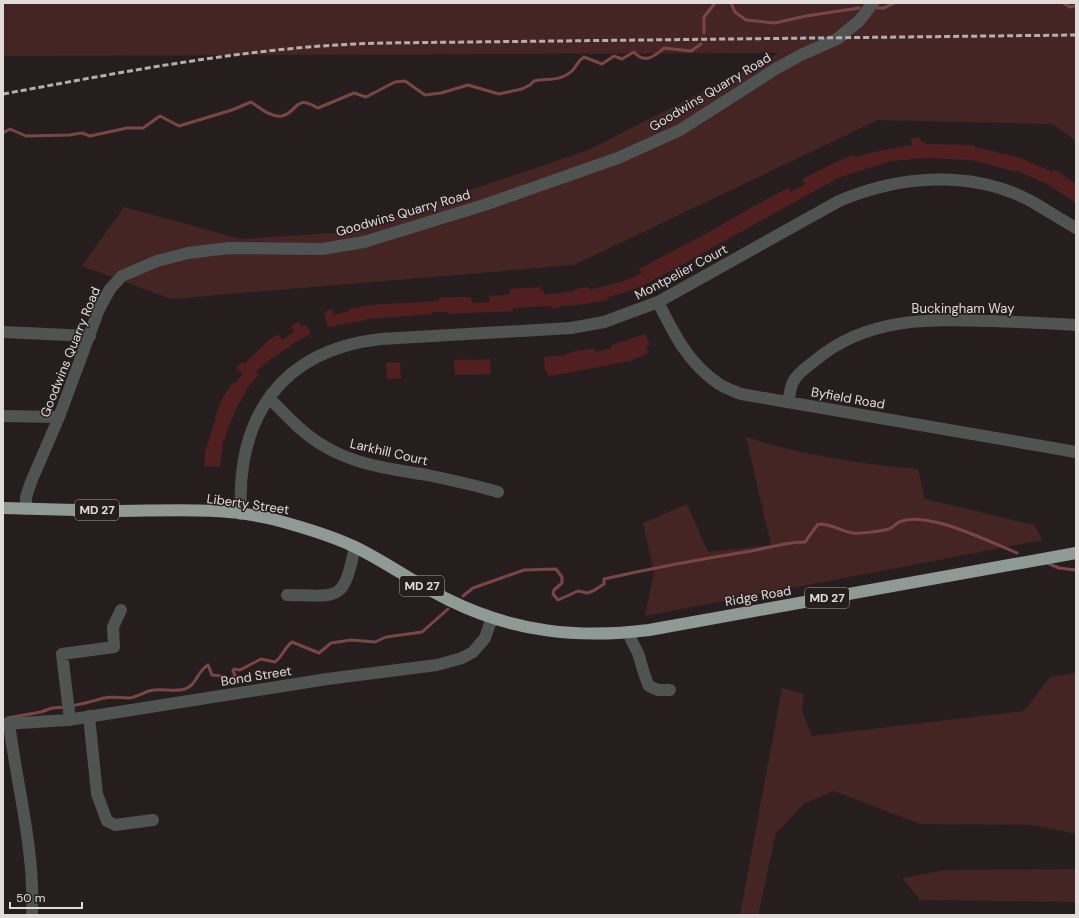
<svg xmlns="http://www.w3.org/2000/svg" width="1079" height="918" font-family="'DM Sans',sans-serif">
  <rect width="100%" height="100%" fill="#261e1e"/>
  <path fill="#452424" d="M3 3H1076V141L1052 124 878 120 574 265 171 299 82 266 124 207 241 239 347 232 588 150 780 53 3 56Z
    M746 437C801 455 860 464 918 469L925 499 1034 525 1043 540 645 616 654 572 643 523 687 504 708 552 771 545Z
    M1076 673V834L1033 825 920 824 834 791 804 804 776 833 758 915H740L782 688 804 694 802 711 812 736 1024 711 1050 677Z
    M1076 869V902L920 900 902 878 945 870Z"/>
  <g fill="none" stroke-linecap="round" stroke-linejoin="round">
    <path stroke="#7c4545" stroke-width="3" d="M731 3 735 12 746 20 775 23 806 16 859 8
      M1063 3 1070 7 1076 6
      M878 8H884L894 3
      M704 33V17L715 3
      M3 133 10 129 26 136 69 135 82 133 90 136 127 128H143L160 116 179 126 232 110 251 102C259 107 271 118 282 116 300 111 293 94 318 108L354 93 366 97 395 82 405 81 425 95 441 93 468 85 499 94 522 89 530 85 534 81C548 78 560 82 572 71 578 65 576 62 584 57L602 64 614 56 622 59 634 52C644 64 654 57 664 48L691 51 701 44
      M1047 563 1059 568 1076 570
      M463 596 473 588 524 570 556 569 562 577V583L554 590 553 594 558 600 578 591 587 593 593 591 604 584V579C653 568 701 559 751 551 769 548 786 542 805 542L818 524C834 524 840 531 853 533 859 534 883 531 889 529 894 527 897 522 902 521 931 512 990 542 1017 553
      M71 706C83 704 93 701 104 698 113 696 120 698 129 698 137 697 142 693 149 691 162 687 172 693 185 689 197 685 197 671 208 665L212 675 221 676 225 679 233 678 235 675 233 671 234 669 240 670 261 659 275 662C283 656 284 648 292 642L319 653 331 643 351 640 375 642 386 637 422 632 448 609
      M7 718 41 712 52 708 66 707"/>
  </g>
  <path fill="#521f21" d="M920 137 921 142H925V144L974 145V147L1021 158 1052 172 1054 169 1076 184V203L1046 183 1017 171 1016 172 972 160 926 158 891 161 838 178 667 273 640 287 607 298 608 300 578 305 560 306V308L552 309V306L513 308V311L448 314V312H432V314L370 319 328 327 324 312 332 309 334 315 349 311 348 309 370 305 439 301V298L454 297H471L472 303 490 302 489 296 507 295 510 294V289L541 287V291H544V295L575 291V289L589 287V290L621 282 642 273 639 269 711 231 750 208 788 188 791 192 805 184 802 179 838 161 854 155 855 157 878 151 912 145 911 138Z
    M299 322 302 327 306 325 311 334 291 344 292 345 268 361 256 372 259 374 245 391 246 392 237 407 229 426 224 441H223L220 467 204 466 205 452 216 418 215 417 222 399 232 383 234 384 243 374 236 368 242 362 244 364 269 340 279 334 282 340 294 332 291 326Z
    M645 334 650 345 646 347 648 353 630 361 557 375 548 376V372H545L544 357 567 355V353L594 348 595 352 612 348 611 345Z
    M467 359V360L490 359 491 374 455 375 454 360Z
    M400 362 401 378 387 379 386 363Z"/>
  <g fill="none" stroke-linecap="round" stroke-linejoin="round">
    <path stroke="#4f5352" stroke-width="12" d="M658 302C674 334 688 363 719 384 725 388 734 391 741 394L1076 452
      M3 332 90 336
      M269 398C286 415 303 434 324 446 355 465 392 469 427 475 451 480 475 485 498 492
      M788 402C790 396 790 387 793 382 797 373 810 365 817 359 867 318 927 319 988 321 1017 322 1047 323 1076 325
      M3 416 59 417
      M26 509V497L31 482 59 417 99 309 110 289 122 276 157 261 188 253 229 248 322 249 364 242 484 205 618 158 680 130 777 68 803 54 837 39 859 21 873 3
      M241 514C236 417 281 350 381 339L571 328 604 322 658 302 839 201C898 176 969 169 1029 200 1045 209 1060 219 1076 228
      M287 595C341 596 343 602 355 547
      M629 632C630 641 636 647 639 656 642 666 644 676 649 686L658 690H670
      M89 716 97 794 107 821 115 825 153 820
      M70 720 62 654 114 647 113 627 121 610
      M9 723C17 787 35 850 32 915
      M3 724 68 720 327 679 437 665 462 658 473 652 485 638 492 618"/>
    <path stroke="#8f9996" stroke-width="12" d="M3 508C39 509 75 510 111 511 165 511 222 506 276 520 302 527 330 535 355 547 388 563 417 585 449 600 514 632 578 639 649 630L1076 553"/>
    <path stroke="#b4aeae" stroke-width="3" stroke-dasharray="6 3" stroke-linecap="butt" d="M3 94C129 71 254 46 383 43L1076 35"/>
  </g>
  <g text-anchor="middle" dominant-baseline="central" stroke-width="3" stroke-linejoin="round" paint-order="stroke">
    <g fill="#261e1e" stroke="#a9a2a2" stroke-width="1">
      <rect x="75" y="500" width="44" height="20" rx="3"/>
      <rect x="400" y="576" width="44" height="20" rx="3"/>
      <rect x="805" y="588" width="44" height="20" rx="3"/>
    </g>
    <g font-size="12" font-weight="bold" fill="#e1dbdb">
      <text x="97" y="510">MD 27</text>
      <text x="422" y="586">MD 27</text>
      <text x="827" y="598">MD 27</text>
    </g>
    <g font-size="13" fill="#e1dbdb" stroke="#261e1e">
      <text transform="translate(710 92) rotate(-31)">Goodwins Quarry Road</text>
      <text transform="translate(403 213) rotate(-16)">Goodwins Quarry Road</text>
      <text transform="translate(681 272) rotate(-28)">Montpelier Court</text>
      <text x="963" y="308">Buckingham Way</text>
      <text transform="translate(70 352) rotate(-68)">Goodwins Quarry Road</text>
      <text transform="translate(848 398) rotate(10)">Byfield Road</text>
      <text transform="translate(389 452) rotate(13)">Larkhill Court</text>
      <text transform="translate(248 504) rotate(8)">Liberty Street</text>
      <text transform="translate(758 596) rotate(-10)">Ridge Road</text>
      <text transform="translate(256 676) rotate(-9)">Bond Street</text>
    </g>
  </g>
  <rect width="1079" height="918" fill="none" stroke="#e1dbdb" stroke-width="8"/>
  <path d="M10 902v6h72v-6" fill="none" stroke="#e1dbdb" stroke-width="2"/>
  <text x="16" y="902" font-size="12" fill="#e1dbdb" stroke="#261e1e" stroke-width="3" paint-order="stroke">50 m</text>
</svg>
